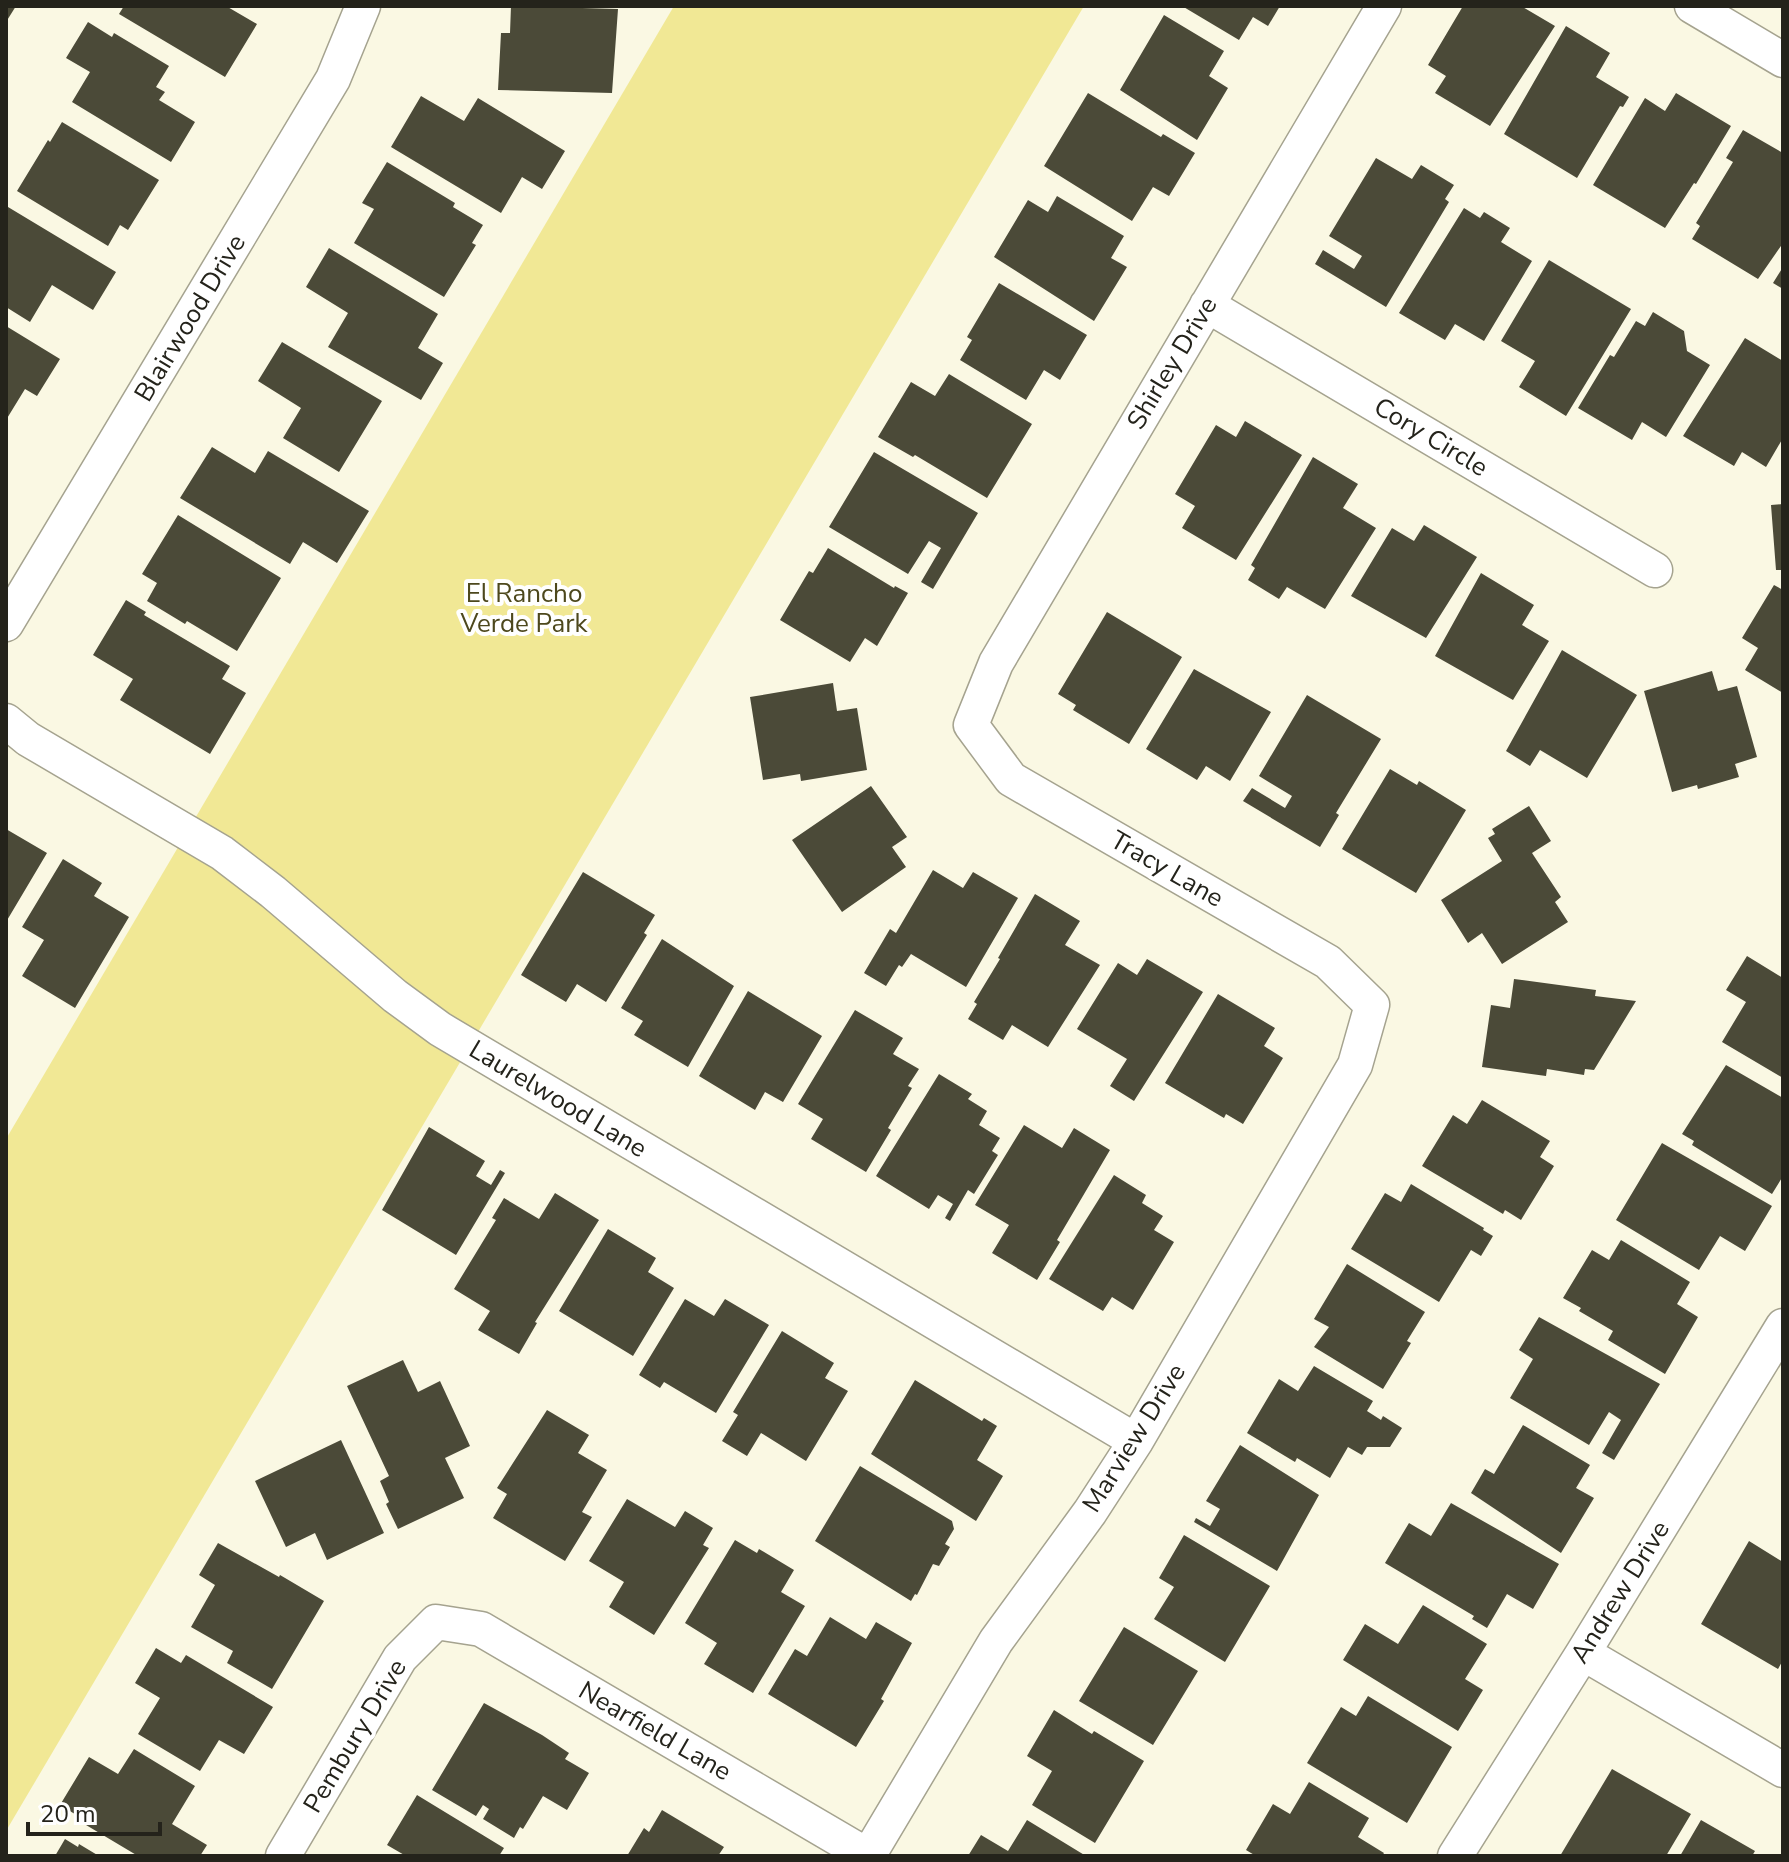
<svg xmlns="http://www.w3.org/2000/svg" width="1789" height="1862" font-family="'Nunito Sans',sans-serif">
  <rect width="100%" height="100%" fill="#faf8e3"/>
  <path fill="#f1e895" d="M674 6H1084L6 1831V1139Z"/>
  <path fill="#4b4a38" d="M6 6H16L6 22Z
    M124 6H226L257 24 225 77 119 14Z
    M511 6 618 9 612 93 498 90 501 33H510Z
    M1182 6H1280L1268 26 1253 17 1239 40Z
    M1463 6H1521L1555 26 1490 126 1435 93 1446 76 1428 65Z
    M1164 15 1224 51 1209 76 1228 88 1197 140 1120 90Z
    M88 22 112 37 114 33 169 66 156 87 165 92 159 100 195 122 171 162 72 102 90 72 66 58Z
    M1566 26 1610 53 1596 77 1629 97 1623 107 1620 106 1577 178 1504 134Z
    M1088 93 1161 137 1163 134 1195 153 1169 196 1153 187 1132 221 1044 166Z
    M1676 93 1731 126 1696 184 1694 183 1665 228 1593 185 1645 98 1665 111Z
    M421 96 464 121 478 98 565 151 542 189 522 177 501 213 391 147Z
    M62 122 159 180 128 230 120 225 108 246 17 191 48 140 50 142Z
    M1743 130 1783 153V243L1758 279 1692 239 1700 226 1696 223 1733 162 1726 158Z
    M1376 158 1412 179 1421 165 1454 185 1445 199 1449 202 1386 307 1315 264 1323 250 1354 269 1362 256 1329 236Z
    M387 162 455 203 453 207 483 225 472 243 476 245 444 297 354 243 374 209 362 203Z
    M1057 196 1124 236 1111 258 1127 267 1094 321 994 257 1028 200 1048 212Z
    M8 207 116 272 93 310 52 285 30 322 6 307Z
    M1464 208 1480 218 1484 212 1510 228 1501 242 1532 261 1484 341 1455 324 1445 340 1399 313Z
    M329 248 438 314 418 348 443 363 421 400 328 347 348 313 306 287Z
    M1549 260 1631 309 1566 416 1519 387 1535 361 1501 341Z
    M1783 267V289L1773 283Z
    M999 283 1087 335 1060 380 1044 370 1026 400 960 360 972 340 967 337Z
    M1653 312 1684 331 1687 351 1710 365 1666 437 1642 422 1632 440 1578 408 1610 355 1614 357 1636 321 1645 326Z
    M6 326 60 359 37 396 25 389 6 420Z
    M1745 338 1783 361V438L1766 467 1742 452 1734 466 1683 436Z
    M282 342 382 401 339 472 283 438 301 408 258 381Z
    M949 374 1032 424 987 498 915 455 913 457 878 437 911 382 935 396Z
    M1245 421 1302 455 1236 560 1182 528 1195 506 1175 494 1216 425 1236 437Z
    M212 447 255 473 268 451 369 511 337 563 303 542 290 564 180 498Z
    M874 452 978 513 933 589 921 582 941 548 929 541 908 574 829 527Z
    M1313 457 1358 484 1343 508 1376 528 1325 609 1287 587 1279 599 1248 580 1255 568 1251 565Z
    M1783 504V570H1776L1771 505Z
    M178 515 281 578 237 651 187 621 185 624 147 601 157 583 142 574Z
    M1424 525 1477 557 1426 638 1351 596 1392 528 1414 541Z
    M828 548 894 588 895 586 908 593 877 646 865 638 850 662 780 620 809 571 813 573Z
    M1481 573 1534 605 1522 625 1549 641 1513 700 1435 656Z
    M1774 585 1783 590V693L1745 670 1758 648 1742 638Z
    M126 600 146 612 144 615 230 666 222 679 246 693 210 754 120 700 133 679 93 655Z
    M1107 612 1182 657 1129 744 1073 710 1076 705 1058 694Z
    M1562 650 1637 695 1587 778 1540 750 1530 766 1506 751Z
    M1194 669 1271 712 1230 781 1206 766 1197 780 1146 749Z
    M1712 671 1718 691 1737 686 1757 757 1735 764 1739 777 1698 789 1697 785 1672 792 1644 691Z
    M833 683 837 711 857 708 867 770 801 781 800 774 763 780 750 697Z
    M1307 695 1381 739 1336 813 1339 815 1320 847 1243 801 1252 788 1285 808 1292 796 1259 776Z
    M1390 769 1417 785 1419 781 1466 810 1416 893 1342 849Z
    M871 786 907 837 892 847 906 867 842 912 792 840Z
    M1529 806 1551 841 1532 853 1561 897 1555 902 1568 922 1502 964 1482 933 1468 943 1441 900 1502 861 1488 838 1495 834 1492 829Z
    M6 829 47 853 6 922Z
    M63 859 102 883 94 896 129 917 75 1008 22 976 44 940 22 927Z
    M933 870 963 888 973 872 1018 898 966 987 911 954 902 967 899 965 886 986 864 973 890 929 896 933Z
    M583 872 655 915 644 933 647 935 606 1002 577 984 566 1002 521 975Z
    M1035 894 1080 921 1065 945 1100 965 1048 1047 1012 1025 1003 1040 968 1019 977 1004 974 1002 1000 959 998 958Z
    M662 939 734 986 688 1067 634 1035 643 1021 621 1008Z
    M1747 956 1783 978V1078L1722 1042 1746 1002 1726 990Z
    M1147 959 1203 992 1134 1101 1110 1086 1127 1059 1077 1029 1118 963 1137 975Z
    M1514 979 1596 990 1595 996 1636 1001 1594 1070 1585 1069 1584 1075 1547 1069 1546 1076 1482 1067 1491 1005 1510 1008Z
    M748 991 822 1036 783 1102 765 1092 755 1110 699 1076Z
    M1218 994 1275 1028 1264 1046 1283 1058 1243 1124 1226 1114 1224 1118 1165 1083Z
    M855 1010 903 1038 893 1054 919 1069 908 1086 912 1088 888 1128 891 1130 866 1172 811 1139 823 1119 798 1104Z
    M1726 1065 1783 1098V1176L1772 1194 1692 1145 1694 1141 1682 1134Z
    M939 1074 972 1094 968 1099 987 1111 979 1125 1000 1138 992 1151 998 1155 974 1194 968 1190 950 1221 945 1218 953 1204 938 1195 929 1209 876 1176Z
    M1482 1100 1550 1141 1540 1157 1554 1166 1521 1220 1505 1210 1503 1214 1422 1166 1453 1115 1467 1124Z
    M1024 1125 1062 1148 1074 1128 1110 1150 1057 1240 1060 1242 1037 1280 992 1253 1009 1225 975 1205Z
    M429 1127 485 1161 476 1176 491 1185 500 1170 505 1173 456 1255 382 1210Z
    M1662 1143 1772 1206 1745 1251 1720 1236 1699 1270 1616 1220Z
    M1114 1175 1146 1195 1142 1203 1163 1216 1154 1230 1174 1242 1133 1310 1112 1297 1103 1311 1049 1279Z
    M1411 1184 1484 1228 1483 1230 1493 1236 1481 1256 1471 1250 1439 1302 1351 1249 1385 1193 1401 1202Z
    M555 1193 599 1220 535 1322 537 1323 519 1354 478 1330 490 1311 454 1289 496 1220 492 1218 504 1198 539 1219Z
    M608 1229 656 1258 648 1272 674 1288 633 1356 559 1311Z
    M1621 1240 1690 1282 1677 1304 1698 1317 1665 1374 1608 1340 1613 1331 1579 1311 1581 1308 1563 1298 1592 1250 1609 1260Z
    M1347 1264 1425 1312 1407 1341 1411 1343 1383 1389 1314 1347 1329 1327 1314 1319Z
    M685 1299 714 1316 725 1299 769 1325 716 1413 664 1382 660 1388 639 1375Z
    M1539 1317 1660 1384 1614 1460 1602 1453 1621 1420 1609 1412 1589 1445 1510 1398 1533 1359 1519 1350Z
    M782 1331 834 1363 825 1378 848 1391 806 1461 761 1433 747 1456 722 1441 738 1415 733 1412Z
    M403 1360 418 1392 440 1381 470 1446 445 1458 464 1498 398 1529 386 1504 389 1502 380 1481 389 1476 347 1386Z
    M1314 1366 1373 1401 1367 1411 1381 1420 1383 1416 1402 1428 1390 1447H1367L1362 1455 1348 1447 1330 1478 1297 1458 1295 1462 1247 1433 1279 1379 1298 1391Z
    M915 1380 982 1421 984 1418 997 1426 977 1460 1003 1476 976 1521 871 1454Z
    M547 1410 589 1435 578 1453 607 1470 582 1512 592 1517 565 1561 493 1518 507 1494 497 1488Z
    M1523 1425 1590 1465 1576 1488 1594 1498 1561 1553 1471 1493 1485 1469 1494 1474Z
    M341 1440 384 1533 327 1560 315 1533 286 1547 255 1481Z
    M1240 1445 1319 1495 1277 1571 1194 1522 1196 1518 1210 1526 1220 1509 1206 1501Z
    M860 1466 952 1521 954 1529 945 1544 950 1547 939 1566 933 1564 917 1595 915 1594 911 1601 815 1541Z
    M627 1499 675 1527 685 1511 713 1528 703 1545 709 1548 654 1635 609 1607 624 1582 589 1561Z
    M1451 1503 1559 1564 1533 1609 1507 1594 1487 1628 1472 1619 1474 1616 1385 1563 1409 1523 1431 1536Z
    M1184 1535 1270 1586 1225 1662 1154 1619 1174 1587 1159 1578Z
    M735 1540 757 1553 759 1549 794 1570 781 1592 805 1606 753 1693 704 1664 717 1643 685 1623Z
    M1749 1541 1783 1562V1660L1778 1669 1701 1624Z
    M218 1543 279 1577 280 1575 324 1601 272 1689 227 1663 233 1651 191 1627 215 1585 199 1575Z
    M1423 1605 1487 1644 1465 1679 1483 1690 1458 1731 1343 1660 1365 1624 1398 1644Z
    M830 1617 866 1639 876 1622 912 1643 881 1699 884 1701 856 1747 768 1694 795 1649 807 1656Z
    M1124 1627 1198 1671 1153 1745 1079 1701Z
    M156 1648 181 1663 186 1655 273 1707 244 1754 219 1740 200 1771 138 1734 160 1698 135 1683Z
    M1368 1696 1452 1747 1407 1823 1307 1763 1341 1707 1356 1716Z
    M484 1703 542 1735 569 1753 565 1759 589 1773 567 1810 543 1796 523 1829 520 1827 514 1838 483 1819 489 1809 483 1805 476 1816 432 1790Z
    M1054 1710 1092 1734 1094 1731 1144 1761 1095 1843 1032 1805 1052 1771 1027 1756Z
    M134 1749 195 1786 172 1824 207 1845 200 1856H138L81 1822 83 1819 60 1805 89 1757 118 1774Z
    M1612 1769 1691 1814 1666 1856H1560Z
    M1309 1782 1369 1818 1358 1837 1384 1853 1382 1856H1256L1246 1850 1273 1804 1290 1814Z
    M417 1795 504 1848 499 1856H406L387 1845Z
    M662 1810 724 1847 718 1856H627L644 1828 649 1832Z
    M1027 1820 1086 1856H968L981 1835 1008 1851Z
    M1701 1820 1755 1851 1752 1856H1680Z
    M65 1839 78 1847 79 1844 99 1856H55Z"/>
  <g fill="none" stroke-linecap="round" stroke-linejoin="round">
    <g stroke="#a5a38f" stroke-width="37">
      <path id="minor" d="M1692 6 1783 60
        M1207 305 1655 570
        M6 624 333 79 363 6
        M6 721 28 739 222 853 273 892 395 996 440 1029 1136 1441
        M1583 1653 1783 1770
        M283 1856 400 1658 436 1622 481 1629 868 1856
        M868 1856 996 1641 1090 1512 1136 1441 1355 1065 1372 1005 1328 962 1011 779 971 725 996 663 1384 6
        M1455 1856 1583 1653 1783 1326"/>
    </g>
    <use href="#minor" stroke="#fff" stroke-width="34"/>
  </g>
  <g text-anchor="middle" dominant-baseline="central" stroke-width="8" stroke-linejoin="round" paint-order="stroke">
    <g font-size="26" fill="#24231b" stroke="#fff">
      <text transform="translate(190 318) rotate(-59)">Blairwood Drive</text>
      <text transform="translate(1172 363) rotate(-59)">Shirley Drive</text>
      <text transform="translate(1431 437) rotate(31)">Cory Circle</text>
      <text transform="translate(1167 869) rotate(30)">Tracy Lane</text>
      <text transform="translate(558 1099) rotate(31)">Laurelwood Lane</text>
      <text transform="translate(1134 1438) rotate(-58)">Marview Drive</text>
      <text transform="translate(1620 1592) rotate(-58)">Andrew Drive</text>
      <text transform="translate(655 1731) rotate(30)">Nearfield Lane</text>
      <text transform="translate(355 1736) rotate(-59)">Pembury Drive</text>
    </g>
    <g font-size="26" fill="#4d481d" stroke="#fff">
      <text x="524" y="593">El Rancho<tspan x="524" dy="30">Verde Park</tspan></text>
    </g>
  </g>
  <rect width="1789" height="1862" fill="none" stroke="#24231b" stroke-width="16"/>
  <path d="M28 1822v12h132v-12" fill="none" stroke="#24231b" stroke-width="4"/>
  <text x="40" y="1822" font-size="24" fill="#24231b" stroke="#ffffff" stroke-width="6" paint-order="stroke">20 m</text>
</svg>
